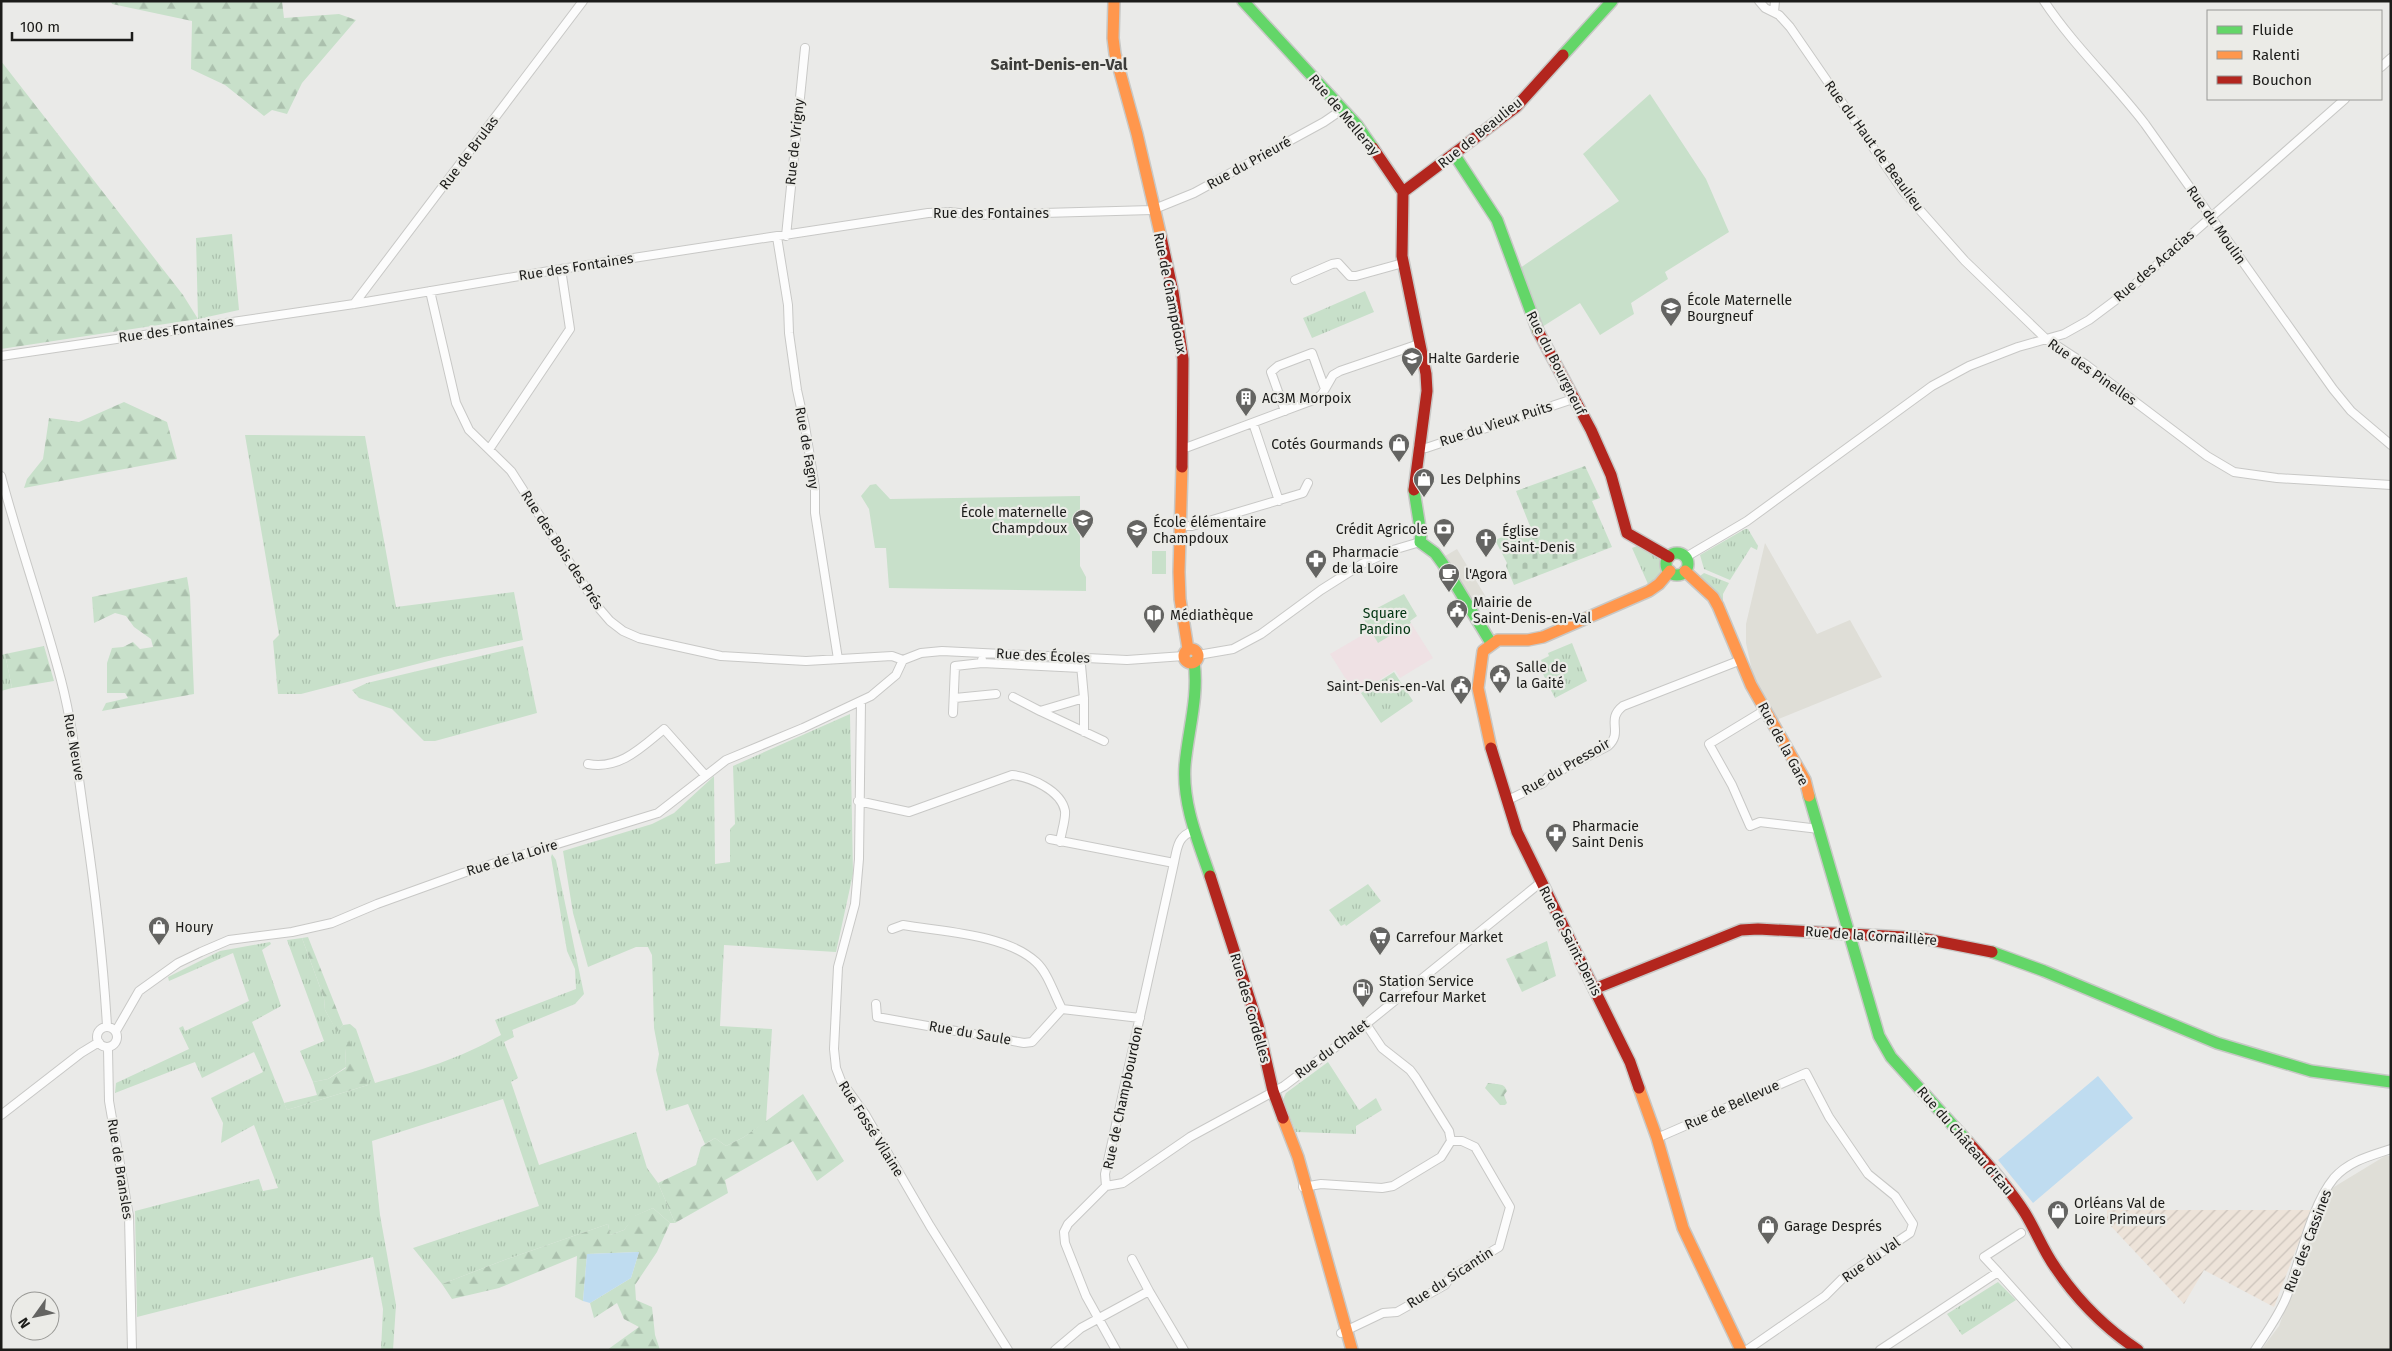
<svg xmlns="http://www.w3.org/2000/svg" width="2392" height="1351" font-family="'Fira Sans',sans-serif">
  <defs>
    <pattern id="industrial-furrows" width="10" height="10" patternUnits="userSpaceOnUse" patternTransform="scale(1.25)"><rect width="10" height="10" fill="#ede3d9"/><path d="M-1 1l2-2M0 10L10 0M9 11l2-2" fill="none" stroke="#cbc2ba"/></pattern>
    <pattern id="grass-tufts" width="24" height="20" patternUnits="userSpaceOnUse" patternTransform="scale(1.25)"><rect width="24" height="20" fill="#c8e0ca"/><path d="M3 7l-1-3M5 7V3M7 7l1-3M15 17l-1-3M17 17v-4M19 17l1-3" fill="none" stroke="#abc0ad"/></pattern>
    <pattern id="forest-firs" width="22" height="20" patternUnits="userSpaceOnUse" patternTransform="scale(1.25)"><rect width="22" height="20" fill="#c8e0ca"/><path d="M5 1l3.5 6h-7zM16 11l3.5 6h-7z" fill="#abc0ad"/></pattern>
    <pattern id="cemetery-stones" width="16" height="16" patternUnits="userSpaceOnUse" patternTransform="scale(1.25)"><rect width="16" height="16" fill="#c8e0ca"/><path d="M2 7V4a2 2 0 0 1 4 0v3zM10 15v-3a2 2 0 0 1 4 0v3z" fill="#abc0ad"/></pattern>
  </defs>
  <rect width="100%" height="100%" fill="#eaeae8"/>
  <path fill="#dfded7" d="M1765 543 1817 634 1850 620 1882 677 1776 720 1753 675 1746 643V624Z
    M1457 549 1489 602 1469 615 1435 562Z
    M2385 1156H2391V1350H2261L2279 1326 2329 1190Z"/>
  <path fill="url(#industrial-furrows)" d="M2107 1210H2311L2274 1307 2204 1270 2184 1304 2107 1222Z"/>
  <path fill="#efe1e4" d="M1411 623 1433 658 1400 678 1395 670 1356 695 1330 654 1371 630 1378 643Z"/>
  <path fill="url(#grass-tufts)" d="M232 234 239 310 198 319 196 238Z
    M1365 291 1374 312 1312 338 1303 318Z
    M245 435 365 436 396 607 514 592 523 640 444 657 301 694H278L273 641 279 635Z
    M1745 529H1748L1758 546 1757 550 1751 547 1730 580 1704 569 1700 555Z
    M1637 546C1651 552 1669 557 1660 576L1648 584 1632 548Z
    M1704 573 1729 583 1723 594V605L1718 595 1700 576Z
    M1572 643 1587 681 1555 698 1542 672 1545 670 1541 660 1549 656 1548 653Z
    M523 646 537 713 435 741H424L392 709 359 698 352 690 367 683Z
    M5 654 12 688 1 691V655Z
    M1394 672 1413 701 1381 723 1361 693Z
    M850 714 853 874 836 952 724 945 720 1026 772 1029 766 1122 744 1137 726 1146 715 1138 705 1144 688 1104 666 1111 656 1070 659 1054 654 1028 652 955 648 947H636L588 967 573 913 563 851 652 824 674 813 714 776 715 864 730 862V829L735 824 733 766Z
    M552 854 556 860 584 994 575 1004 512 1030 514 1037 504 1042 518 1078 511 1082 539 1165 636 1132 647 1168 658 1183 675 1223H670L653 1208 635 1216 624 1230 610 1235 608 1224 507 1259 442 1284 413 1248 539 1206 503 1099 372 1141 380 1215 396 1305 393 1350H381L383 1309 373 1257 137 1317 135 1211 259 1179 263 1191 278 1188 254 1125 221 1143 223 1123 211 1098 263 1072 254 1052 202 1078 195 1062 115 1093 116 1083 189 1049 179 1028 183 1026 185 1031 249 1001 233 953 169 981 168 977 220 951 270 942 271 944 262 950 281 1006 252 1022 287 1110 368 1085 345 1048 346 1067 328 1079 313 1082 300 1051 324 1041 287 940 302 938 324 998 325 1010 337 1031 343 1025 350 1024 356 1029 375 1083C421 1070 459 1059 501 1035L495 1020 576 989 575 969 567 951 551 857Z
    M1368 884 1381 901 1346 926 1345 924 1341 926 1329 910Z
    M1328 1062 1359 1110 1376 1098 1382 1110 1356 1126V1134L1296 1132 1283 1100 1286 1093Z
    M1998 1282 2016 1300 1962 1335 1947 1314Z"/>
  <path fill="url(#forest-firs)" d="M111 1H282L284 18 339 14 356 20 302 83 287 114 272 110 264 116 225 85 191 69 192 21 112 4Z
    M1 61 183 295 198 319 1 349Z
    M124 402 167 422 177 459 24 488 27 479 43 459 49 418 79 422Z
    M187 577 190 595 194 694 102 711 106 703 128 698 125 693H107V663L112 648 123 647 133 642 140 649 153 647 151 639 134 627 126 616 115 613 94 623 92 597Z
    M44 646 54 681 12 688 5 654Z
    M308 937 343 1025 337 1032 325 1010 324 998 302 938Z
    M1547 941 1556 976 1522 992 1506 959Z
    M349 1040 368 1085 287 1110 284 1103 317 1095 313 1082 328 1079 346 1068 345 1048Z
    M1488 1083C1497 1085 1504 1082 1507 1091L1504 1095 1507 1103 1505 1105H1500L1485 1088Z
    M803 1094 844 1161 817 1181 793 1141 725 1180 728 1193 675 1223 658 1183 696 1165 701 1147 715 1138 726 1146 744 1137Z
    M653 1208 670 1223 657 1252 635 1285 636 1300 652 1307 655 1335 660 1350H607L639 1327 624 1319 617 1303 594 1318 590 1303 631 1278 639 1252 587 1254 583 1301 575 1297 577 1256 499 1288 452 1299 442 1284 507 1259 608 1224 610 1235 624 1230 634 1216Z"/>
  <path fill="url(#cemetery-stones)" d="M1585 466 1600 498 1592 501 1612 547 1514 585 1506 566 1507 563 1495 540 1530 526 1516 491Z"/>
  <path fill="#c8e0ca" d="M1650 94 1706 179 1729 232 1665 272 1668 279 1631 303 1634 314 1600 335 1580 303 1542 327 1520 268 1619 201 1583 154Z
    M876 484 890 499 1080 496V566L1086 577V591L889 588 886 548H875L869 509 861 496 870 485Z
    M1152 551H1166V574H1152Z
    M1404 594 1417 616 1410 621 1411 623 1378 643 1362 616Z"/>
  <path fill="#bfdcf0" d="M2098 1076 2133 1118 2033 1203 1998 1160Z
    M639 1252 631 1278 590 1303 583 1301 587 1254Z"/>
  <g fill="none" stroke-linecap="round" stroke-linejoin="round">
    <g stroke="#c8c8c6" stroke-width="10">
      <path id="street" d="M1759 1 1765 8 1779 15 1790 27 1903 191 1965 261 2045 338 2085 364 2207 456 2234 472 2277 478 2391 485
        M2044 1C2073 45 2113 82 2145 124L2333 389 2351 411 2391 445
        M1774 12 1775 1
        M2381 67 2391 58
        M786 236 805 48
        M777 237 788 305 789 333 797 390 805 426 815 488V513L838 659
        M1295 280 1332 264 1338 263 1350 276H1356L1403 263
        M430 291 456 403 469 430 511 471 598 607 610 621 623 631 639 638 721 656 806 661 892 656 903 660
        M354 304 583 1
        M1 356 354 304 561 269 928 213 950 212 976 215 1152 210 1194 193 1324 122 1343 109
        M1325 389 1333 375 1340 371 1419 344
        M1253 423 1279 501
        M1183 447H1188L1316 399 1322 394 1325 389 1312 353 1278 366 1271 372 1285 411
        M1418 447 1426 448 1573 399
        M490 448 570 329 561 269
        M1 476C19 544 43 611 61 680 73 726 78 774 85 822 95 890 103 957 107 1026
        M1181 526H1192L1303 493 1308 483
        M1686 557 1747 521 1932 386 1969 366 2018 347 2064 334 2089 320 2125 293 2345 99
        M1198 655 1233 649 1261 634 1321 590 1362 564 1393 550 1420 542
        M903 660 921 653 942 651 1127 660 1184 656
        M982 663 1081 668
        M1081 665 1084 698V732
        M1013 697 1040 711
        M955 698 996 694
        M1084 698 1040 711 1104 741
        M861 702 859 859 855 904 838 967 834 1049 836 1068 841 1081 865 1114 930 1226 1008 1350
        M1765 710 1709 744 1732 785 1750 826 1760 822 1819 829
        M953 713 955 666 982 663V660
        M588 764C620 770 642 747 664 729L705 775
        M858 801 909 812 1012 775C1030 777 1061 790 1065 811 1066 819 1061 833 1060 842
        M1506 801 1543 783 1548 777 1608 746C1624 732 1605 720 1623 706L1741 660
        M1050 839 1174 863
        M892 929 903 925C943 932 1006 934 1036 962 1048 973 1054 994 1062 1009
        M876 1004 877 1017 1024 1043 1032 1042 1062 1009 1140 1018
        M97 1037a10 10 0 1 1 20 0a10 10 0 1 1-20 0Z
        M116 1031 139 991 178 963 201 952 229 940 292 932 332 923 377 904 463 873 658 813 726 760 803 728 871 696 896 675 903 660
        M108 1049 109 1101 129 1216 132 1350
        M1 1115 81 1053 99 1042
        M1657 1138 1806 1073 1829 1117 1868 1174 1895 1196 1913 1224 1910 1233 1842 1279 1825 1296 1747 1350
        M1106 1186 1123 1183 1190 1137 1284 1086 1366 1024 1540 883
        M1303 1187 1321 1184 1382 1188 1393 1186 1441 1157 1451 1141 1449 1131 1416 1078 1410 1070 1382 1048 1366 1024
        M1132 1259 1149 1291
        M1998 1272 1984 1257 2021 1233
        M1341 1333 1383 1313 1397 1312 1445 1285 1451 1276 1499 1247 1510 1207 1475 1147 1462 1141H1451
        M1055 1350 1081 1328 1149 1291 1184 1350
        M1116 1350 1086 1296 1065 1243 1064 1232 1068 1224 1106 1186 1105 1174 1174 863C1177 848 1178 835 1194 831
        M1880 1350 1998 1272 2068 1350
        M2255 1350C2266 1333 2278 1317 2286 1298 2300 1263 2310 1207 2334 1178 2349 1161 2370 1156 2391 1149"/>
    </g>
    <g stroke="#c8c8c6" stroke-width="14">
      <path id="fast" d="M1243 1 1357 125 1373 148
        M1563 55 1612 1
        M1454 154 1497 220 1538 331
        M1414 490 1421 534 1420 542 1435 553 1443 564 1491 643
        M1666 564a11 11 0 1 1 22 0a11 11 0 1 1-22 0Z
        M1194 662C1199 696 1188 731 1185 765 1182 803 1198 841 1210 876
        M1809 796 1879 1036 1891 1057 1968 1142
        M1992 952 2044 971 2217 1043 2311 1071 2391 1082"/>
    </g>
    <g stroke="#c8c8c6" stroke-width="14">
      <path id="slow" d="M1114 1 1113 38 1115 54 1137 134 1161 237
        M1182 467 1179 572 1180 599 1188 649
        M1685 571 1713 597 1718 606 1751 685 1805 780 1809 796
        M1184 656a7 7 0 1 1 14 0a7 7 0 1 1-14 0Z
        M1491 748 1478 688 1483 651 1498 640H1528L1543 637 1649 591 1659 584 1670 571
        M1639 1088 1657 1138 1683 1228 1741 1350
        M1283 1118 1298 1157 1352 1350"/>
    </g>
    <g stroke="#c8c8c6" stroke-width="14">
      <path id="jam" d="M1373 148 1403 192 1402 256 1426 374 1427 391 1414 490
        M1403 192 1516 107 1563 55
        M1161 237 1173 292 1183 359 1182 467
        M1538 331 1591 430 1611 475 1627 533 1669 557
        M1491 748 1517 832 1630 1062 1639 1088
        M1210 876 1258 1025 1273 1091 1283 1118
        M1594 989 1741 930 1758 929 1921 938 1992 952
        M1968 1142C1988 1164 2009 1188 2025 1213 2036 1231 2043 1250 2055 1267 2077 1300 2105 1328 2138 1350"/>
    </g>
    <use href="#street" stroke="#fcfcfc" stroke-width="8"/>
    <use href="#fast" stroke="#63d668" stroke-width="11"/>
    <use href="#slow" stroke="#ff974d" stroke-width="11"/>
    <use href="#jam" stroke="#b3261e" stroke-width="11"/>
  </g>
  <defs>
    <g id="school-pin" transform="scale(1.125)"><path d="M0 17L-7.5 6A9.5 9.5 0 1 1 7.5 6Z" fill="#646462" stroke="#ebebe7"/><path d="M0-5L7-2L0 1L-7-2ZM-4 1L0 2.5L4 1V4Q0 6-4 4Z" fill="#fff"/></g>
    <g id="building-pin" transform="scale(1.125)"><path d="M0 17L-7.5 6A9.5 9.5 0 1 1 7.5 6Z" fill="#646462" stroke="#ebebe7"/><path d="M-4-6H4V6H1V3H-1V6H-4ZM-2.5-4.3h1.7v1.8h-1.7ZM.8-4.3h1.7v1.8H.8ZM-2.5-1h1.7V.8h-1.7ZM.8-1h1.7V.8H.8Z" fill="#fff"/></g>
    <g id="shop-pin" transform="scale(1.125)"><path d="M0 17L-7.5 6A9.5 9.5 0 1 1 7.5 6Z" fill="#646462" stroke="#ebebe7"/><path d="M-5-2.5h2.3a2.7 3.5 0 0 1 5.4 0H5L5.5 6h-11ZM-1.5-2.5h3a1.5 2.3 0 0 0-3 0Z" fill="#fff"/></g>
    <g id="bank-pin" transform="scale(1.125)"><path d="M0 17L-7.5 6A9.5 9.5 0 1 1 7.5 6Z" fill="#646462" stroke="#ebebe7"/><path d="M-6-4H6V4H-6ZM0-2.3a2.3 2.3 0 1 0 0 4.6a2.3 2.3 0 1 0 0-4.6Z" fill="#fff"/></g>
    <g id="church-pin" transform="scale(1.125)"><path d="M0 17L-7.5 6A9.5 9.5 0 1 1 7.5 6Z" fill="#646462" stroke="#ebebe7"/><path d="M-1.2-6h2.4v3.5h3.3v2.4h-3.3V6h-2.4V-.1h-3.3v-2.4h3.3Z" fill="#fff"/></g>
    <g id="pharmacy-pin" transform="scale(1.125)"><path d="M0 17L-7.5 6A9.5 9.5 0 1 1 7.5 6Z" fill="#646462" stroke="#ebebe7"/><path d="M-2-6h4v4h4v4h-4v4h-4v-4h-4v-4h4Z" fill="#fff"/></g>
    <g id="cafe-pin" transform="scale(1.125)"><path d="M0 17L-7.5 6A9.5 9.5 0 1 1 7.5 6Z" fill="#646462" stroke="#ebebe7"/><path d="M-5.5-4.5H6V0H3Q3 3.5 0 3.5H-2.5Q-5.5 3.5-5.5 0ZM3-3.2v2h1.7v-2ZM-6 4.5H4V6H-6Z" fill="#fff"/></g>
    <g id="civic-pin" transform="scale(1.125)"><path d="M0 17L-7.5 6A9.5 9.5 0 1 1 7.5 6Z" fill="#646462" stroke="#ebebe7"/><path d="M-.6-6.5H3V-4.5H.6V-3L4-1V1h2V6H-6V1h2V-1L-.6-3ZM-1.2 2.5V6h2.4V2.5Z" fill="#fff"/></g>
    <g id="library-pin" transform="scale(1.125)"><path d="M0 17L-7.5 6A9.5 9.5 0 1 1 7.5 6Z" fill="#646462" stroke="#ebebe7"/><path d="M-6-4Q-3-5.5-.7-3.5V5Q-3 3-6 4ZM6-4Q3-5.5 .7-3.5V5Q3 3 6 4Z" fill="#fff"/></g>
    <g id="supermarket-pin" transform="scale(1.125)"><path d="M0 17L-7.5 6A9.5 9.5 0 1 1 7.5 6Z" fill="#646462" stroke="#ebebe7"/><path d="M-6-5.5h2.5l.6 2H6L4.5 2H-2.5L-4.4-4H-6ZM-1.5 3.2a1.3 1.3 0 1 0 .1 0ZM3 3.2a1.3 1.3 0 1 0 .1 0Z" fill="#fff"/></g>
    <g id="fuel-pin" transform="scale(1.125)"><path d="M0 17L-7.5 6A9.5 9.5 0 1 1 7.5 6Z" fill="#646462" stroke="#ebebe7"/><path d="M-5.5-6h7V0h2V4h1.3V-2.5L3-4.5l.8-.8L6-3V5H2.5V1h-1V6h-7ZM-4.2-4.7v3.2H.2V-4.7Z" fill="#fff"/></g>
  </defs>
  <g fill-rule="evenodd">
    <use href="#school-pin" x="1671" y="308"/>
    <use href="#school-pin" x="1412" y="358"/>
    <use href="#building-pin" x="1246" y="398"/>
    <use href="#shop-pin" x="1399" y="444"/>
    <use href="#shop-pin" x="1424" y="479"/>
    <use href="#school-pin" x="1083" y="520"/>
    <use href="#bank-pin" x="1444" y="529"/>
    <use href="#school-pin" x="1137" y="530"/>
    <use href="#church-pin" x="1486" y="539"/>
    <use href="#pharmacy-pin" x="1316" y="560"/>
    <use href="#cafe-pin" x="1449" y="574"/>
    <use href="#civic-pin" x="1457" y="610"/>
    <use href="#library-pin" x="1154" y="615"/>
    <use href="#civic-pin" x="1500" y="675"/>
    <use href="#civic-pin" x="1461" y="686"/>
    <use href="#pharmacy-pin" x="1556" y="834"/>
    <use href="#shop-pin" x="159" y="927"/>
    <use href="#supermarket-pin" x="1380" y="937"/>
    <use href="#fuel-pin" x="1363" y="989"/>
    <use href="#shop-pin" x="2058" y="1211"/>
    <use href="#shop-pin" x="1768" y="1226"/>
  </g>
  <g text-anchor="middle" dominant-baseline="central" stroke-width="4.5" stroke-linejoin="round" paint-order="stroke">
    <g font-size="14" fill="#1c1c1a" stroke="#ebebe7">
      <text transform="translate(1344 115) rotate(50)">Rue de Melleray</text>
      <text transform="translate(1480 133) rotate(-39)">Rue de Beaulieu</text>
      <text transform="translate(795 142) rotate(-84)">Rue de Vrigny</text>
      <text transform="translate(1874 146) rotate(54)">Rue du Haut de Beaulieu</text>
      <text transform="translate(469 153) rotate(-53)">Rue de Brulas</text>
      <text transform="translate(1249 163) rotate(-29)">Rue du Prieuré</text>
      <text x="991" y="213">Rue des Fontaines</text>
      <text transform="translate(2216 225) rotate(55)">Rue du Moulin</text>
      <text transform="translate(2154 266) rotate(-41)">Rue des Acacias</text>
      <text transform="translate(576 267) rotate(-9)">Rue des Fontaines</text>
      <text transform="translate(1170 293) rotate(79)">Rue de Champdoux</text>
      <text transform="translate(176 330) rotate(-8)">Rue des Fontaines</text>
      <text transform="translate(1556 363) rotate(63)">Rue du Bourgneuf</text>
      <text transform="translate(2092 372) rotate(35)">Rue des Pinelles</text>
      <text transform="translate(1496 424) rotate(-18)">Rue du Vieux Puits</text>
      <text transform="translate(807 448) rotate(80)">Rue de Fagny</text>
      <text transform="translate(562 550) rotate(57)">Rue des Bois des Prés</text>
      <text transform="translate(1043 656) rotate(3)">Rue des Écoles</text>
      <text transform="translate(1783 744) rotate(62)">Rue de la Gare</text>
      <text transform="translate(74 747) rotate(80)">Rue Neuve</text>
      <text transform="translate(1566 767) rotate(-30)">Rue du Pressoir</text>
      <text transform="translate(512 858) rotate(-17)">Rue de la Loire</text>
      <text transform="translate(1871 936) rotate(4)">Rue de la Cornaillère</text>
      <text transform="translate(1570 941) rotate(63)">Rue de Saint-Denis</text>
      <text transform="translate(1250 1008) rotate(74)">Rue des Cordelles</text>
      <text transform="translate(970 1033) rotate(10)">Rue du Saule</text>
      <text transform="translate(1332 1049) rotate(-37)">Rue du Chalet</text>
      <text transform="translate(1123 1098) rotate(-78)">Rue de Champbourdon</text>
      <text transform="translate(1732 1105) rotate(-24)">Rue de Bellevue</text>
      <text transform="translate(871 1129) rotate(58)">Rue Fossé Vilaine</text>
      <text transform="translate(1965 1141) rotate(49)">Rue du Château d'Eau</text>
      <text transform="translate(120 1169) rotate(81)">Rue de Bransles</text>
      <text transform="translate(2308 1241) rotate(-69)">Rue des Cassines</text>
      <text transform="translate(1871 1260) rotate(-35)">Rue du Val</text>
      <text transform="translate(1450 1278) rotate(-33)">Rue du Sicantin</text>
    </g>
    <g font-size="14" fill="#1c1c1a" stroke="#ebebe7" text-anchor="start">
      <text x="1687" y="300">École Maternelle<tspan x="1687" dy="16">Bourgneuf</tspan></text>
      <text x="1428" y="358">Halte Garderie</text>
      <text x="1262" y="398">AC3M Morpoix</text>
      <text x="1383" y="444" text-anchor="end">Cotés Gourmands</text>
      <text x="1440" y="479">Les Delphins</text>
      <text x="1067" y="512" text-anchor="end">École maternelle<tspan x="1067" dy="16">Champdoux</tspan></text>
      <text x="1153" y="522">École élémentaire<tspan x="1153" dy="16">Champdoux</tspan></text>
      <text x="1428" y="529" text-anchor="end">Crédit Agricole</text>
      <text x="1502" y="531">Église<tspan x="1502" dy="16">Saint-Denis</tspan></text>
      <text x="1332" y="552">Pharmacie<tspan x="1332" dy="16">de la Loire</tspan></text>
      <text x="1465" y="574">l'Agora</text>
      <text x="1473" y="602">Mairie de<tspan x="1473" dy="16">Saint-Denis-en-Val</tspan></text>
      <text x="1170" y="615">Médiathèque</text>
      <text x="1516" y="667">Salle de<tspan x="1516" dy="16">la Gaité</tspan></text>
      <text x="1445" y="686" text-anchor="end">Saint-Denis-en-Val</text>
      <text x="1572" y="826">Pharmacie<tspan x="1572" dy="16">Saint Denis</tspan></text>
      <text x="175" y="927">Houry</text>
      <text x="1396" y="937">Carrefour Market</text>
      <text x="1379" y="981">Station Service<tspan x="1379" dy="16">Carrefour Market</tspan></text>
      <text x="2074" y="1203">Orléans Val de<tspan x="2074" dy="16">Loire Primeurs</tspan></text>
      <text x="1784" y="1226">Garage Després</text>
    </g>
    <g font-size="14" fill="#023412" stroke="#ebebe7">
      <text x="1385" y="613">Square<tspan x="1385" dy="16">Pandino</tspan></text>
    </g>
    <g font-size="16" font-weight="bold" fill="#3c3c39" stroke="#ebebe7">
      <text x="1059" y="64">Saint-Denis-en-Val</text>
    </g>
  </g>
  <rect width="2392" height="1351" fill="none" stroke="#1c1c1a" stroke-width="5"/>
  <rect x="2207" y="10" width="175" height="90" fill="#ebebe7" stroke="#989895"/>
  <rect x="2217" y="26" width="25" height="8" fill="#63d668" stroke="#989895"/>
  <text x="2252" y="35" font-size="15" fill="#1c1c1a">Fluide</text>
  <rect x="2217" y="51" width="25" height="8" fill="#ff974d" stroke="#989895"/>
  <text x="2252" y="60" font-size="15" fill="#1c1c1a">Ralenti</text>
  <rect x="2217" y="76" width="25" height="8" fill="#b3261e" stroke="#989895"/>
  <text x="2252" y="85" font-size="15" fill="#1c1c1a">Bouchon</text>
  <g transform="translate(35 1316) rotate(237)"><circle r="24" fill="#ebebe7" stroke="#989895"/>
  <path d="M0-4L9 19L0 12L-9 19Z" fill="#646462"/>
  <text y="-8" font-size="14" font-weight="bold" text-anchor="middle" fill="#1c1c1a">N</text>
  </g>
  <path d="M12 32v8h120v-8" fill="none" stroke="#1c1c1a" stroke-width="2.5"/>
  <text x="20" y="32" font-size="15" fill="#1c1c1a" stroke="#ebebe7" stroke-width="4" paint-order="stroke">100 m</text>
</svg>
